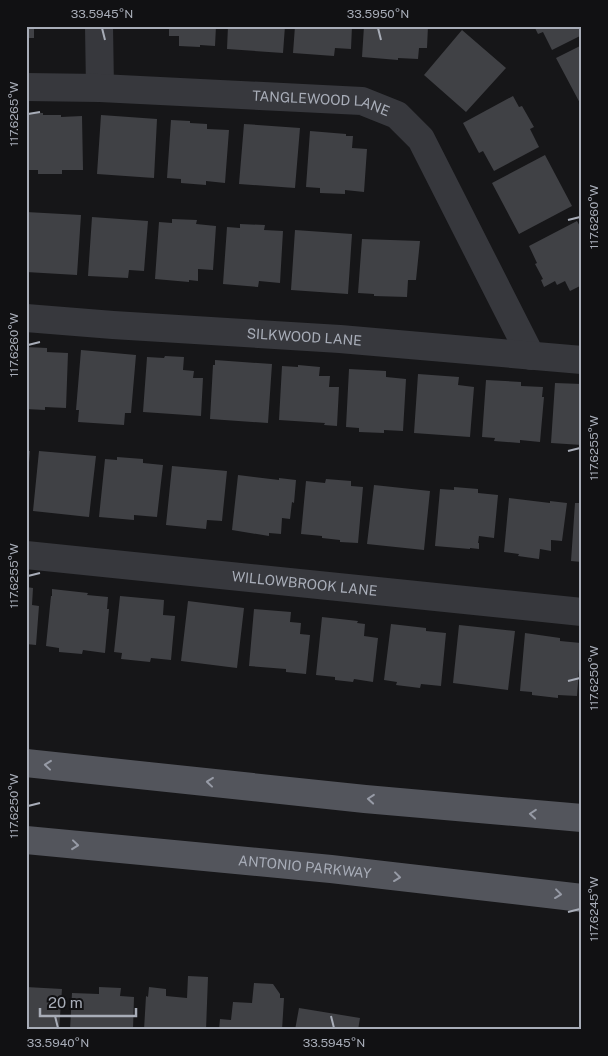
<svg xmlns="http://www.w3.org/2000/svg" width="608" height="1056" font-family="'Public Sans',sans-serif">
  <rect width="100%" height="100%" fill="#161618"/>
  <path fill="#404145" d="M26 26H44V28H34V38H26Z
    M169 26H216L215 46 200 45V47L179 46V36H169Z
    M228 26H285L283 53 227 49Z
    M295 26H352L351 49 335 48 334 56 293 53Z
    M364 26H428L427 48H419L418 59 398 58V60L362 57Z
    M534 26H582V35L552 50 543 32 538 34Z
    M462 30 506 68 466 112 424 75Z
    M582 45V107L556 58Z
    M513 96 519 107 522 106 534 127 530 129 539 147 494 171 483 151 479 153 463 123Z
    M26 113H43V115H61V117L82 116 83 170H62V174H38V170H26Z
    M101 115 157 119 154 178 97 174Z
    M171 120 190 121V123L207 124V129L229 130 225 183 206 181V185L181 183V179L167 178Z
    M244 124 300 128 295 188 239 184Z
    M310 131 346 134V136H353L352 148 367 149 364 192 345 190V194L320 193V188L306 187Z
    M545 155 572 206 519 234 492 183Z
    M26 212 81 215 77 275 26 272Z
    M92 217 148 221 144 271 129 270 128 278 88 276Z
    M172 219 197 220 196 224 216 226 213 270 198 269V281L189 280V282L155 279 159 222 172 223Z
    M577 221 582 230V285L570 291 565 281 557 285 555 281 544 287 541 280 543 279 535 264 537 263 529 246Z
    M240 224 265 225 264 230 283 231 280 283 259 281 258 287 223 284 227 227 240 228Z
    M295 230 352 234 348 294 291 290Z
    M362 239 420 241 416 280H408L407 297 374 296V294L358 293Z
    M26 347 47 348V352L68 353 66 408 45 407V410L26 409Z
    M81 350 136 355 131 413H125L124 425 78 422 79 410H76Z
    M165 356 184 357 183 370 194 371 193 378H203L201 416 143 412 147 357 164 358Z
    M215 360 272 364 268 423 210 419 213 365H215Z
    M298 365 320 367 319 376H330L329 387H339L337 426 324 425 325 423 279 420 282 366 298 367Z
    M349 369 386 371V377L406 379 403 431 384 430V433L359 432V428L346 427Z
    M418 374 459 377 458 385 474 387 470 437 414 433Z
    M486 380 521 382V386L543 387 542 397H544L540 442 520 440V443L494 441 495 438 482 437Z
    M555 383 582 384V445L551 443Z
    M26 451H30L28 474H26Z
    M39 451 96 456 89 517 33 511Z
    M117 457 143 459V463L163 465 157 517 134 515V520L99 517 105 459 117 460Z
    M172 466 227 471 222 521 207 520 206 529 166 525Z
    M238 475 279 480V478L296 480 294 503 292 502 290 519 282 518 281 534 269 533V536L232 530Z
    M326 479 351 481V486L363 487 358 543 340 542V540L322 538V536L301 534 306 481 325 483Z
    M374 485 430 491 424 550 367 544Z
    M454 487 478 489V493L498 495 494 538 479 536 478 543H479V549L470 548V549L435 546 440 489 454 490Z
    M509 498 550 503V501L567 503 562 541 551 540V551L540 549 539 559 518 556 519 554 504 552Z
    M575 503H582V562L571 561Z
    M26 587 33 588 32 605 39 606 36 645 26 644Z
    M52 589 88 593 87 595 108 597 107 609H109L105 653 83 650 82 654 59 652V648L46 646 51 596H52Z
    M120 596 164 600 163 615 175 616 171 660 151 658 150 662 121 659 122 653 114 652Z
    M188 601 244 608 237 668 181 661Z
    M254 609 291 612 290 622 301 623 300 634 310 635 306 674 286 672V669L249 666Z
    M322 617 358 621 357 623 365 624 364 636 378 638 373 682 354 679 353 682 335 680V677L316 675Z
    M391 624 426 628V631L446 633 441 686 421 684 420 688 396 685 397 682 384 680Z
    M459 625 515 631 508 690 453 683Z
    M525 633 560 638V641L581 643 577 696 558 695V698L532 695V692L520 691Z
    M188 976 208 977 206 1030H144L146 996 148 997 149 987 166 989V996L187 998Z
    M254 983 273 984 280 994V998H284L282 1030H219L220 1019 231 1020 233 1002 252 1003Z
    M26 987 62 989 59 1030H26Z
    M99 987 121 988 120 996 134 997 133 1030H70L72 993 99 994Z
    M299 1008 360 1018 358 1030H295Z"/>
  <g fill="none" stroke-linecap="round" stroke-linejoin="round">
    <g stroke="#37383d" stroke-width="28">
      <path d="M99 26 100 88"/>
      <path id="s1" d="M26 87 100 88 362 101 397 115 421 139 531 356"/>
      <path id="s2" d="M26 318 113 325 340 339 582 360"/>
      <path id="s3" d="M26 555 582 612"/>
    </g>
    <g stroke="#53555c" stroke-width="28">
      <path d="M26 763 365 799 582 818"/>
      <path id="s4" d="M26 840 331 869 582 898"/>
    </g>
  </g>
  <defs><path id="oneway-chevron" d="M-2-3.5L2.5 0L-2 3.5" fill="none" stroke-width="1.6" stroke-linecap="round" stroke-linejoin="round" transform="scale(1.25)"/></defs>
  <g stroke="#979ba6">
    <use href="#oneway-chevron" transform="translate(48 765) rotate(-174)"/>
    <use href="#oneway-chevron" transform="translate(210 782) rotate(-174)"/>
    <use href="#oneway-chevron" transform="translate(371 799) rotate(-175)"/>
    <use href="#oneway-chevron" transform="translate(533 814) rotate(-175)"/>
    <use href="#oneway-chevron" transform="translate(75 845) rotate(6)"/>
    <use href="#oneway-chevron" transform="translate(397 877) rotate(7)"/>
    <use href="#oneway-chevron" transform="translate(558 894) rotate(7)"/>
  </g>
  <path fill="none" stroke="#a8adb8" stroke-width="2" d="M102 28 105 40M378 28 381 40M28 114 40 112M568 220 580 217M28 345 40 342M568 451 580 448M28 576 40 573M568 681 580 678M28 806 40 803M568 912 580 909M55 1016 58 1028M331 1016 334 1028"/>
  <g text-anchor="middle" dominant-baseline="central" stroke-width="4" stroke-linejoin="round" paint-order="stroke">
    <g font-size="14" fill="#a8adb8" stroke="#111113">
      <text stroke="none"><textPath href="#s1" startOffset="296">TANGLEWOOD LANE</textPath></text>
      <text stroke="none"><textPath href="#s2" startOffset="279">SILKWOOD LANE</textPath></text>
      <text stroke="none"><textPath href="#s3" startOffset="280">WILLOWBROOK LANE</textPath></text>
      <text stroke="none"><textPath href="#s4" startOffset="280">ANTONIO PARKWAY</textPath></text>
    </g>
  </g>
  <rect width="608" height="1056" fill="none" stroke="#111113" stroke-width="55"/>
  <path d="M40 1008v8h96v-8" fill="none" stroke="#a8adb8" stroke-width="2.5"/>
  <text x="48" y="1008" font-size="15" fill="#a8adb8" stroke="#111113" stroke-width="4" paint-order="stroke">20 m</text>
  <rect x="28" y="28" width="552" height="1000" fill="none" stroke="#a8adb8" stroke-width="2"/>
  <g font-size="12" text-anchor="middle" fill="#a8adb8">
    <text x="102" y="18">33.5945°N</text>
    <text x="378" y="18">33.5950°N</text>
    <text transform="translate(14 114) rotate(-90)" y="4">117.6265°W</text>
    <text transform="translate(594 217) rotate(-90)" y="4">117.6260°W</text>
    <text transform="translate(14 345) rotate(-90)" y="4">117.6260°W</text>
    <text transform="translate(594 448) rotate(-90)" y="4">117.6255°W</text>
    <text transform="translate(14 576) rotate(-90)" y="4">117.6255°W</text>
    <text transform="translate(594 678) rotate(-90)" y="4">117.6250°W</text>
    <text transform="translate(14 806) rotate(-90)" y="4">117.6250°W</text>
    <text transform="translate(594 909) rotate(-90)" y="4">117.6245°W</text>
    <text x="58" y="1047">33.5940°N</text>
    <text x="334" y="1047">33.5945°N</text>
  </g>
</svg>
